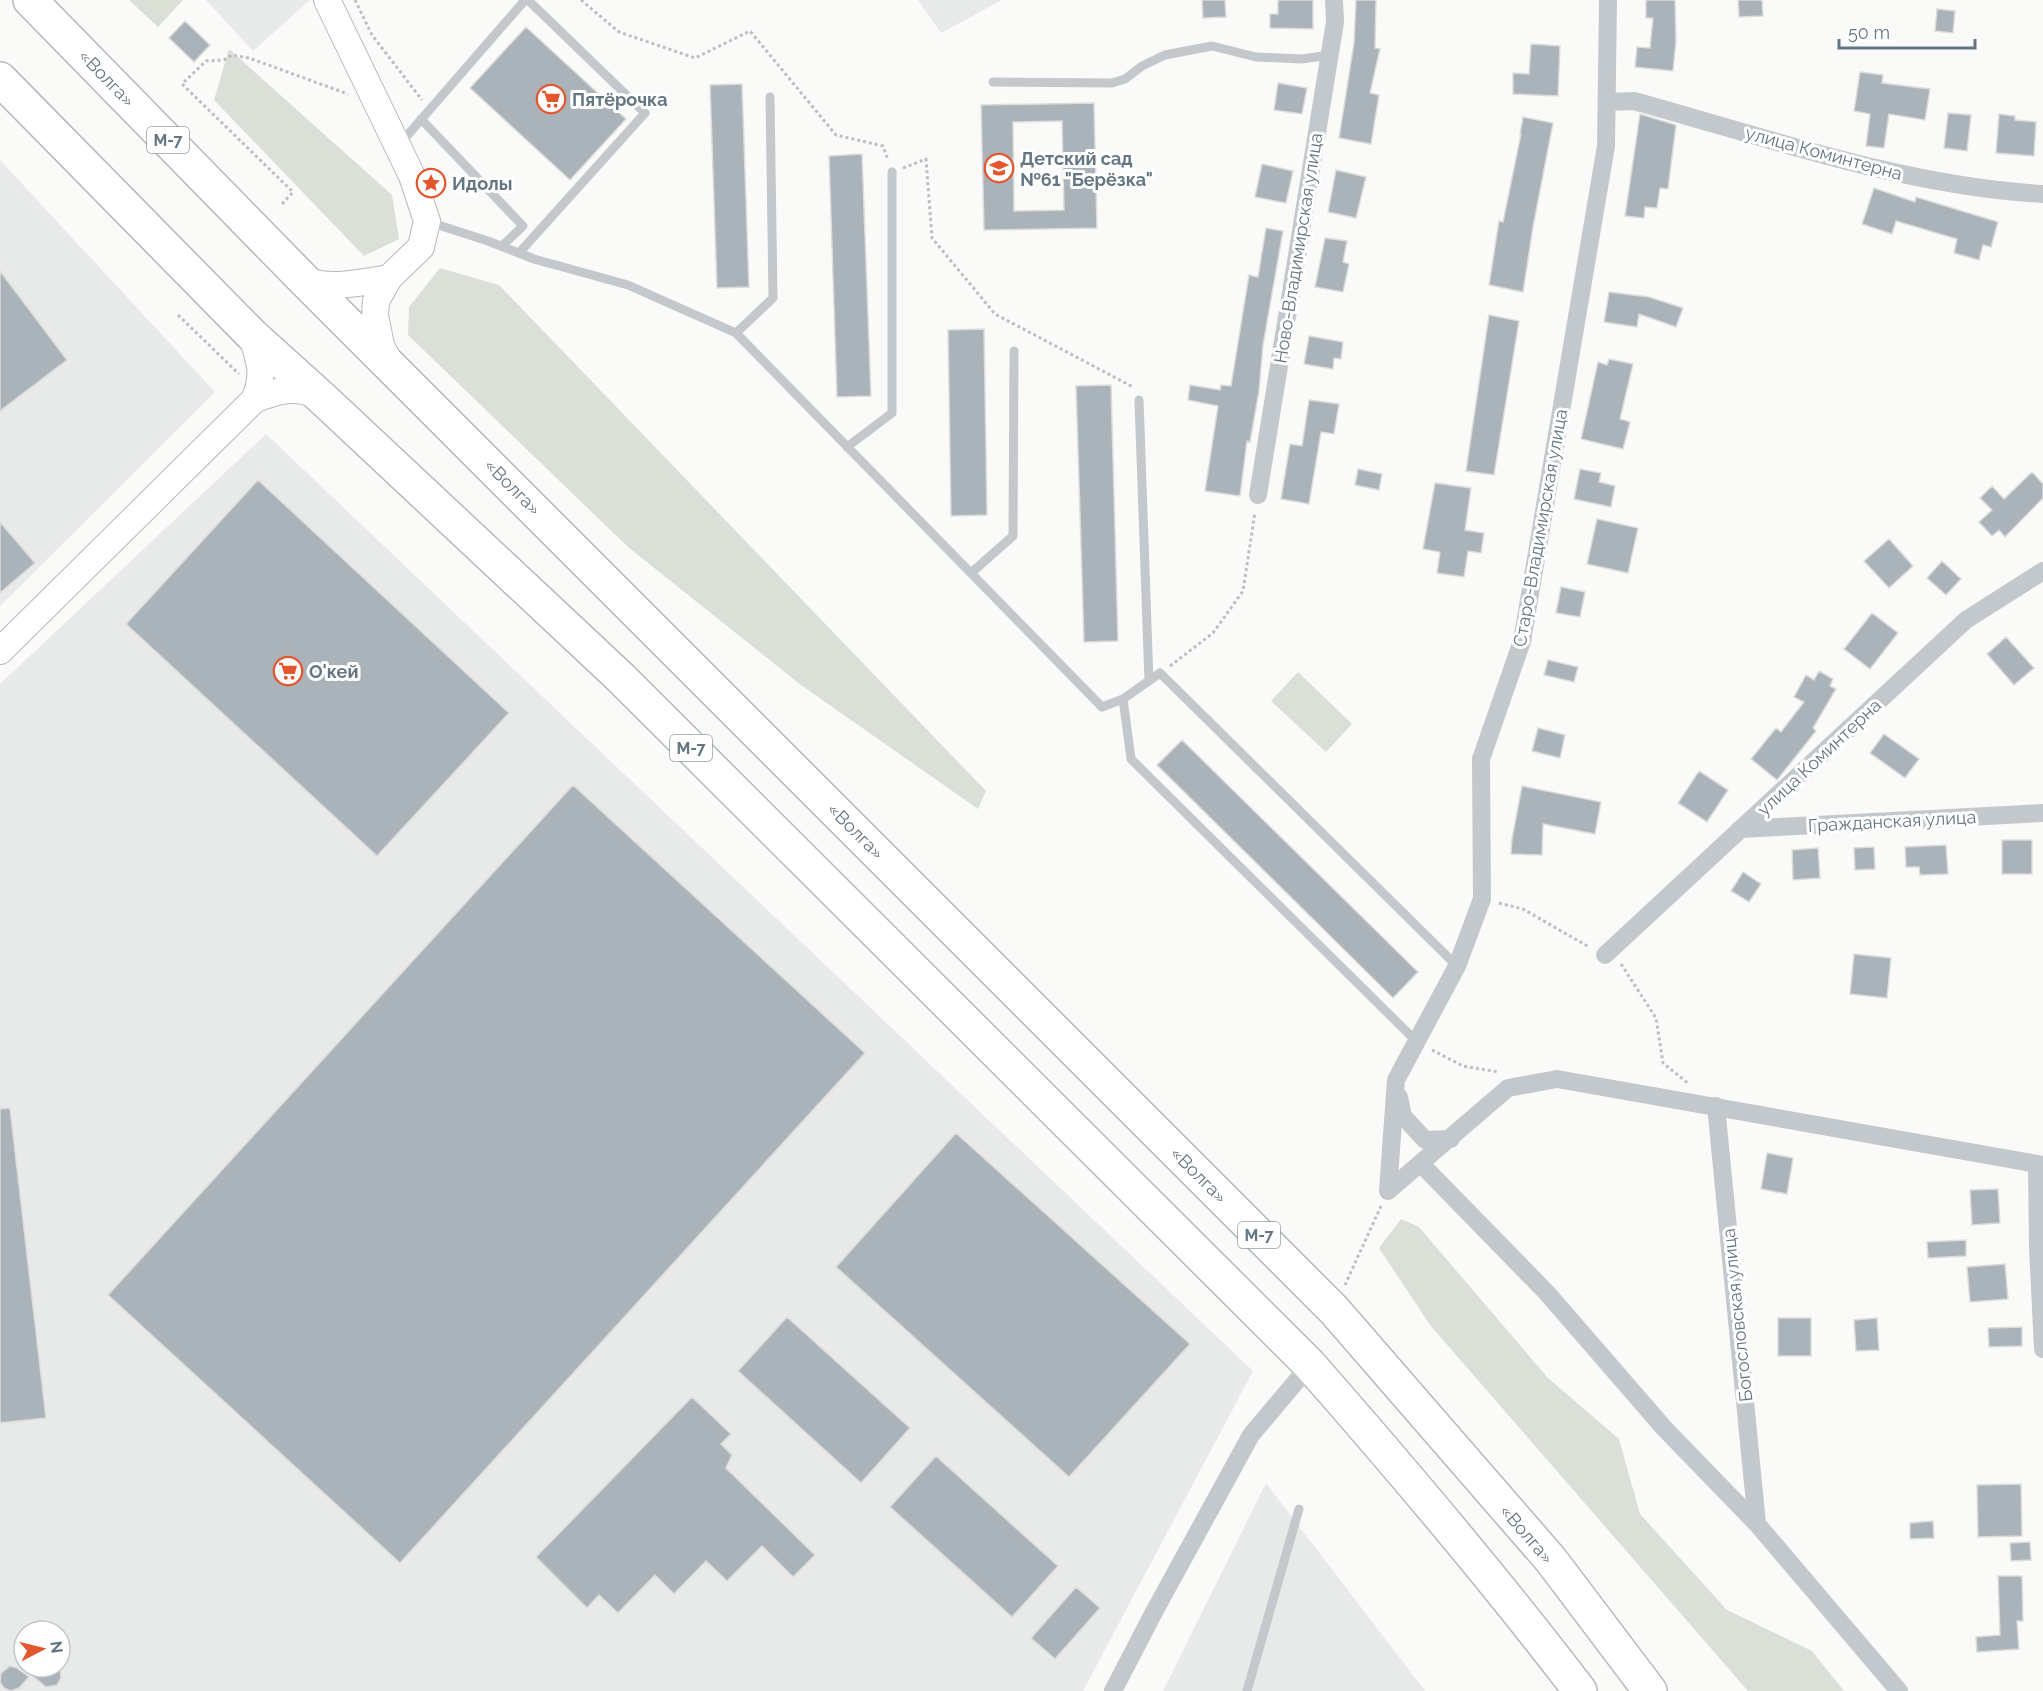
<svg xmlns="http://www.w3.org/2000/svg" width="2043" height="1691" font-family="Raleway,sans-serif">
  <rect width="100%" height="100%" fill="#fafaf8"/>
  <path fill="#e8e9e9" fill-rule="evenodd" d="M206 0H310L253 51Z
    M918 0H1002L941 33Z
    M0 160 215 392 0 606Z
    M266 434 1253 1371 1083 1691H0V684ZM24 1631H60V1667H24Z
    M1266 1483 1425 1691H1163Z"/>
  <path fill="#dadfd7" d="M129 0H183L158 27Z
    M229 49 392 195 399 239 364 256 214 100Z
    M440 268 499 285 986 791 978 809 801 685 628 547 408 335 409 307Z
    M1298 672 1352 724 1326 752 1271 701Z
    M1401 1219 1419 1227 1548 1378 1619 1439 1640 1514 1727 1610 1812 1651 1844 1691H1748L1430 1325 1379 1248Z"/>
  <path fill="#aab3b9" stroke="#dcdcda" stroke-width="1.5" fill-rule="evenodd" d="M1202 0H1225L1226 17 1203 18Z
    M1278 0H1313V29L1270 28V14H1278Z
    M1356 0H1376L1375 48 1380 49 1370 93 1379 95 1371 144 1339 138 1354 43Z
    M1646 0H1675L1676 41 1673 71 1635 67 1637 47 1650 48 1653 18H1646Z
    M1738 0H1762L1763 16 1739 17Z
    M1937 9 1955 11 1953 33 1935 31Z
    M185 21 210 45 194 62 169 38Z
    M526 27 626 119 570 180 470 88Z
    M1531 44 1560 46 1558 96 1513 94V73L1529 74Z
    M1860 72 1883 75 1882 83 1930 89 1925 120 1889 114 1884 148 1866 146 1870 114 1854 111Z
    M1278 83 1307 88 1302 114 1274 110Z
    M742 84 749 287 717 288 710 85Z
    M1094 103 1097 228 984 230 981 105ZM1062 121 1064 210 1014 211 1013 122Z
    M1948 113 1971 115 1967 151 1944 148Z
    M1640 114 1676 125 1668 189 1660 188 1657 208 1645 207 1644 218 1625 216Z
    M1999 114 2015 116V120L2036 122 2034 156 1996 153Z
    M1523 117 1553 123 1533 227 1523 292 1489 285 1499 221 1503 222 1521 134H1520Z
    M862 154 871 396 837 397 829 156Z
    M1262 164 1293 171 1286 203 1255 197Z
    M1336 170 1366 177 1356 218 1328 212Z
    M1874 188 1915 202 1916 197 1998 222 1991 247 1983 245 1979 260 1954 253 1957 239 1896 221 1892 234 1862 224Z
    M1266 228 1283 231 1263 345 1259 391 1250 442 1247 441 1240 496 1205 491 1218 406 1188 400 1190 385 1220 390 1221 385 1231 386 1249 275 1258 277Z
    M1325 238 1347 241 1343 262 1349 264 1343 292 1315 287Z
    M0 271 67 360 0 411Z
    M1609 292 1649 297 1683 308 1676 327 1639 314 1637 327 1604 322Z
    M1489 315 1519 321 1494 475 1466 471Z
    M984 329 987 515 951 516 948 330Z
    M1309 336 1343 342 1341 359 1334 358 1333 369 1304 364Z
    M1609 359 1633 364 1620 419 1630 422 1623 449 1581 439 1598 362 1607 365Z
    M1111 385 1118 641 1084 642 1076 386Z
    M1309 400 1339 404 1334 434 1321 432 1309 504 1281 499 1290 444 1302 446Z
    M1358 469 1382 474 1379 490 1355 485Z
    M1580 469 1601 473 1599 482 1615 486 1611 507 1574 499Z
    M2032 472 2043 484V498L2005 537 1999 530 1992 536 1979 522 1992 510 1980 498 1992 486 2004 499Z
    M258 480 509 713 377 856 126 624Z
    M1435 483 1471 488 1465 530 1484 533 1481 553 1468 551 1464 577 1437 573 1440 552 1423 549Z
    M1597 519 1638 528 1628 573 1587 564Z
    M0 522 35 563 0 593Z
    M1889 539 1913 566 1889 588 1864 561Z
    M1942 561 1961 579 1946 595 1927 578Z
    M1561 587 1585 592 1580 617 1556 613Z
    M1872 613 1898 633 1870 669 1844 649Z
    M2006 637 2034 668 2014 685 1987 654Z
    M1548 660 1578 667 1574 682 1544 675Z
    M1819 671 1833 679 1830 686 1836 689 1813 728 1816 731 1777 780 1751 759 1776 728 1781 732 1804 702 1794 697 1806 675 1814 680Z
    M1538 728 1565 735 1560 758 1532 751Z
    M1884 734 1919 759 1905 778 1870 753Z
    M1182 740 1418 972 1393 998 1157 765Z
    M1699 771 1728 790 1707 822 1678 803Z
    M573 785 865 1053 400 1563 108 1295Z
    M1522 786 1601 802 1595 834 1543 824 1542 855 1511 854 1512 839Z
    M2002 840H2032V874H2002Z
    M1946 845 1948 874 1920 875 1919 867H1906L1905 847Z
    M1874 847 1875 869 1855 870 1854 848Z
    M1818 848 1820 878 1793 880 1792 850Z
    M1743 872 1761 884 1749 902 1731 891Z
    M1854 954 1891 958 1887 998 1850 994Z
    M10 1108 46 1418 0 1423V1109Z
    M956 1133 1190 1344 1069 1477 836 1267Z
    M1767 1153 1793 1158 1787 1194 1761 1189Z
    M1998 1189 2000 1223 1972 1225 1970 1190Z
    M1966 1240V1256L1928 1258 1927 1242Z
    M2005 1264 2008 1299 1970 1302 1967 1267Z
    M787 1317 910 1428 861 1483 738 1371Z
    M1778 1318H1811V1356H1778Z
    M1877 1318 1879 1350 1856 1351 1854 1320Z
    M2022 1327V1346L1989 1347 1988 1328Z
    M692 1397 731 1434 721 1444 732 1455 726 1468 815 1555 793 1577 762 1546 727 1581 706 1561 674 1594 655 1575 618 1613 599 1595 587 1608 536 1557Z
    M936 1456 1058 1566 1012 1617 890 1507Z
    M2021 1484 2022 1536 1978 1537 1977 1485Z
    M1933 1521 1934 1538 1910 1539V1523Z
    M2030 1542 2031 1560 2011 1561 2010 1543Z
    M1998 1576H2022L2023 1621H2017L2019 1649 1977 1652 1976 1637 2000 1635Z
    M1076 1587 1100 1608 1055 1659 1031 1638Z
    M10 1666 17 1668 29 1677 19 1688 11 1691 4 1688 0 1682 1 1673Z
    M41 1667H60L61 1678 57 1685 46 1687 34 1677Z"/>
  <g fill="none" stroke-linecap="round" stroke-linejoin="round">
    <g stroke="#b3babf" stroke-width="28">
      <path id="secondary" d="M327 0 412 176 427 221 421 247 389 278 376 301 375 316 378 330 381 346 390 362
        M305 281C333 289 360 283 389 278
        M254 400C277 390 297 385 320 397
        M0 651 254 400C266 374 259 359 251 334"/>
    </g>
    <g stroke="#b4b9bd" stroke-width="36">
      <path id="highway" d="M30 0 305 281 1334 1310 1551 1560 1650 1691
        M0 79 251 334 323 399 621 678 1310 1365C1403 1471 1494 1578 1580 1691"/>
    </g>
    <path stroke="#bbbfc2" stroke-width="3" stroke-dasharray="3 3" stroke-linecap="butt" d="M355 0 372 35 422 100
      M581 0 619 32 695 58 750 31 836 135 883 146 888 160
      M903 168 926 159 932 238 995 314 1133 387
      M282 204 293 192 182 84 206 61 224 60 232 55 249 58 348 94
      M178 315 239 374
      M1170 666 1213 633 1243 591 1255 512
      M1499 903 1523 909 1589 947
      M1621 964 1656 1018 1663 1063 1689 1084
      M1432 1050 1463 1066 1499 1072
      M1345 1285 1381 1206"/>
    <path stroke="#c3c8cc" stroke-width="9" d="M993 82 1112 83 1125 79 1142 66 1165 55 1212 46 1256 57 1302 59 1330 55
      M421 119 523 226 502 246
      M399 145 525 0
      M429 222 488 241 534 259 628 285 736 333 1102 707 1123 699 1160 673 1457 966
      M519 253 645 113 528 0
      M736 333 773 298 770 97
      M1139 400 1149 681
      M847 447 892 413V172
      M971 573 1013 536 1014 351
      M1123 699 1131 759 1417 1042
      M1247 1691 1299 1509"/>
    <path stroke="#c3c8cc" stroke-width="18" d="M1607 102 1634 101C1768 138 1904 186 2043 194
      M1258 495 1335 22 1334 0
      M1740 829 2043 813
      M1605 955 1966 620 2043 571
      M1399 1097 1403 1116 1425 1140 1451 1139
      M1716 1106 1757 1524
      M1421 1164 1547 1293 1664 1428 1757 1524 1899 1691
      M2037 1165 2038 1248 2043 1349
      M1388 1191 1396 1080 1457 966 1482 899 1481 759 1522 641 1606 146 1608 0
      M1388 1191 1508 1088 1557 1079 2043 1165
      M1113 1691 1154 1612 1251 1435 1310 1365"/>
    <use href="#secondary" stroke="#fff" stroke-width="26"/>
    <use href="#highway" stroke="#fff" stroke-width="33"/>
  </g>
  <defs>
    <g id="supermarket-ring" transform="scale(1.5)"><circle r="9.5" fill="#fff" stroke="#e4572e" stroke-width="1.5"/><path d="M-6-5.5h2.5l.6 2H6L4.5 2H-2.5L-4.4-4H-6ZM-1.5 3.2a1.3 1.3 0 1 0 .1 0ZM3 3.2a1.3 1.3 0 1 0 .1 0Z" fill="#e4572e"/></g>
    <g id="school-ring" transform="scale(1.5)"><circle r="9.5" fill="#fff" stroke="#e4572e" stroke-width="1.5"/><path d="M0-5L7-2L0 1L-7-2ZM-4 1L0 2.5L4 1V4Q0 6-4 4Z" fill="#e4572e"/></g>
    <g id="sight-ring" transform="scale(1.5)"><circle r="9.5" fill="#fff" stroke="#e4572e" stroke-width="1.5"/><path d="M0-6L1.8-2.2L6-1.7L2.9 1.2L3.7 5.4L0 3.3L-3.7 5.4L-2.9 1.2L-6-1.7L-1.8-2.2Z" fill="#e4572e"/></g>
  </defs>
  <g fill-rule="evenodd">
    <use href="#supermarket-ring" x="551" y="99"/>
    <use href="#school-ring" x="999" y="168"/>
    <use href="#sight-ring" x="431" y="183"/>
    <use href="#supermarket-ring" x="288" y="671"/>
  </g>
  <g text-anchor="middle" dominant-baseline="central" stroke-width="6" stroke-linejoin="round" paint-order="stroke">
    <g fill="#fff" stroke="#939fa8" stroke-width="1.5">
      <rect x="147" y="127" width="42" height="26" rx="4.5"/>
      <rect x="670" y="735" width="42" height="26" rx="4.5"/>
      <rect x="1238" y="1222" width="42" height="26" rx="4.5"/>
    </g>
    <g font-size="16" font-weight="bold" fill="#657683">
      <text x="168" y="140">М-7</text>
      <text x="691" y="748">М-7</text>
      <text x="1259" y="1235">М-7</text>
    </g>
    <g font-size="18" fill="#657683" stroke="#fff">
      <text transform="translate(107 78) rotate(46)">«Волга»</text>
      <text transform="translate(1824 153) rotate(15)">улица Коминтерна</text>
      <text transform="translate(1298 248) rotate(-81)">Ново-Владимирская улица</text>
      <text transform="translate(513 487) rotate(45)">«Волга»</text>
      <text transform="translate(1540 528) rotate(-80)">Старо-Владимирская улица</text>
      <text transform="translate(1819 757) rotate(-43)">улица Коминтерна</text>
      <text transform="translate(1892 821) rotate(-3)">Гражданская улица</text>
      <text transform="translate(856 831) rotate(45)">«Волга»</text>
      <text transform="translate(1199 1175) rotate(45)">«Волга»</text>
      <text transform="translate(1737 1315) rotate(-96)">Богословская улица</text>
      <text transform="translate(1527 1534) rotate(49)">«Волга»</text>
    </g>
    <g font-size="18" font-weight="bold" fill="#657683" stroke="#fff" text-anchor="start">
      <text x="572" y="99">Пятёрочка</text>
      <text x="1020" y="158">Детский сад<tspan x="1020" dy="21">№61 "Берёзка"</tspan></text>
      <text x="452" y="183">Идолы</text>
      <text x="309" y="671">О'кей</text>
    </g>
  </g>
  <g transform="translate(42 1649) rotate(83)"><circle r="28" fill="#ffffff" stroke="#c1c8cd" stroke-width="1.5"/>
  <path d="M0-4.5L10 22L0 15L-10 22Z" fill="#e4572e"/>
  <text y="-9" font-size="16" font-weight="bold" text-anchor="middle" fill="#657683">N</text>
  </g>
  <path d="M1839 39v9h136v-9" fill="none" stroke="#657683" stroke-width="3"/>
  <text x="1848" y="39" font-size="18" fill="#657683" stroke="#ffffff" stroke-width="4.5" paint-order="stroke">50 m</text>
</svg>
